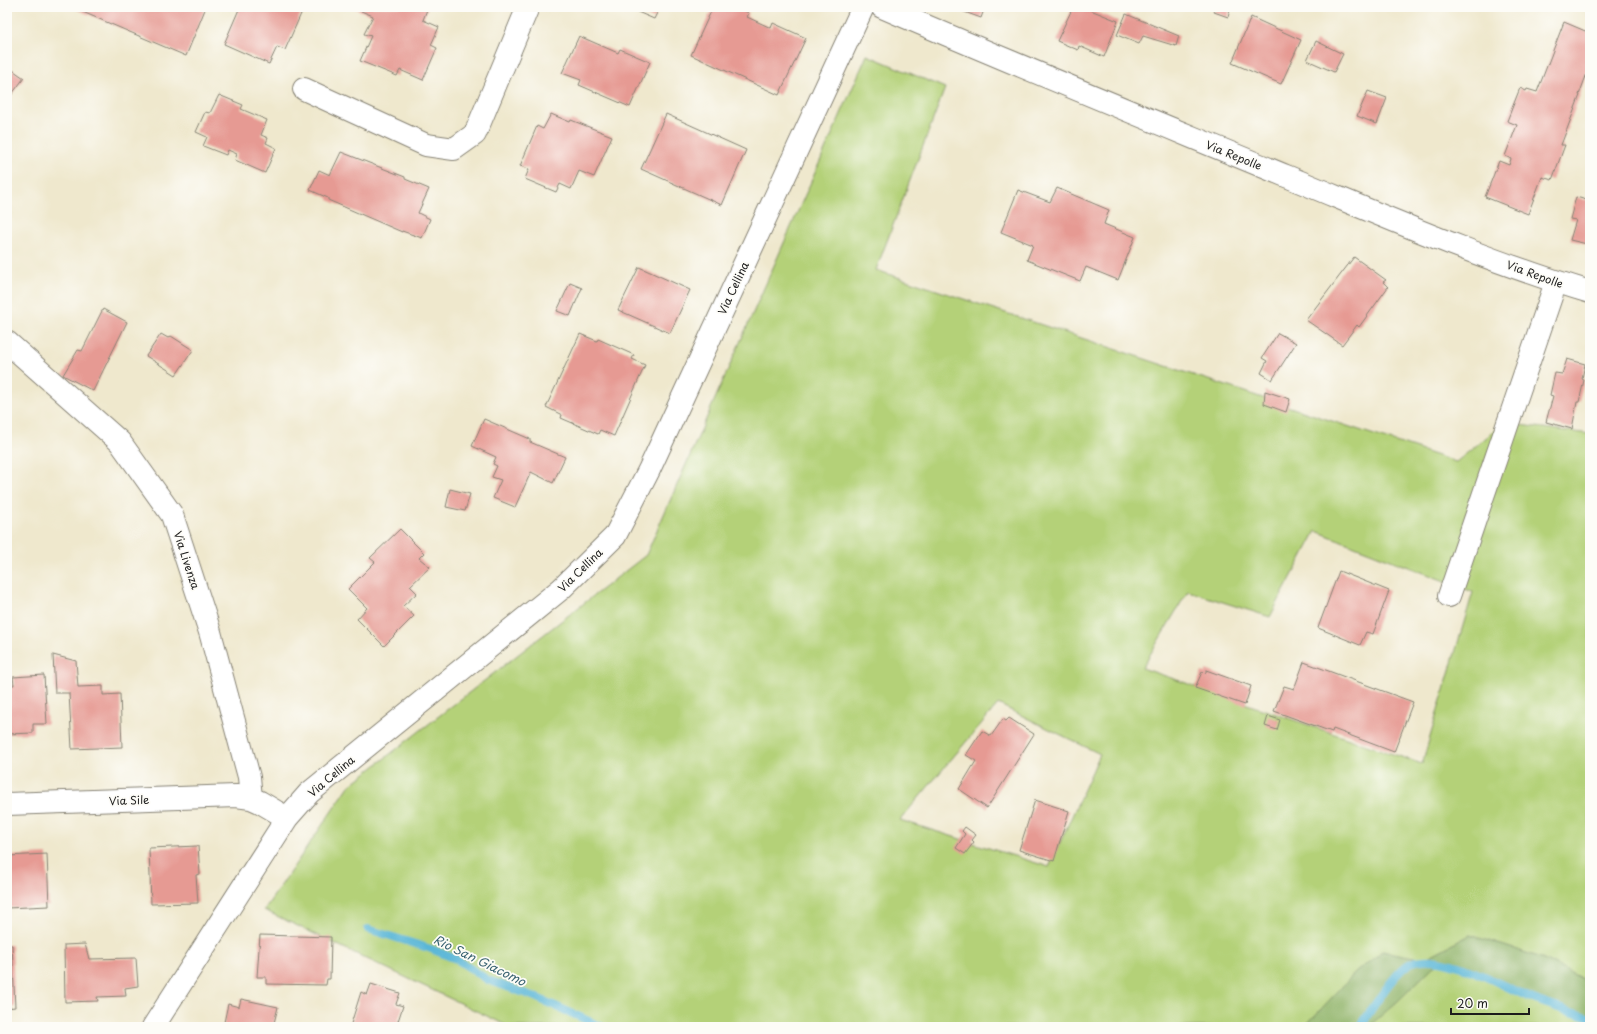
<svg xmlns="http://www.w3.org/2000/svg" width="1597" height="1034" font-family="'Playpen Sans',sans-serif">
  <rect width="100%" height="100%" fill="#fdfcf7"/>
  <filter id="ink" filterUnits="userSpaceOnUse"><feTurbulence type="fractalNoise" baseFrequency=".025" numOctaves="2"/><feDisplacementMap in="SourceGraphic" scale="8" xChannelSelector="R" yChannelSelector="G"/><feConvolveMatrix kernelMatrix="1 2 1 2 8 2 1 2 1" color-interpolation-filters="sRGB"/></filter>
  <filter id="wash" filterUnits="userSpaceOnUse"><feTurbulence type="fractalNoise" baseFrequency=".012" numOctaves="4" result="noise"/><feDisplacementMap in="SourceGraphic" scale="16" xChannelSelector="R" yChannelSelector="G"/><feGaussianBlur stdDeviation="0.9" result="paint"/><feColorMatrix in="noise" values="0 0 0 0 0 0 0 0 0 0 0 0 0 0 0 0 0 1.4 0 .05"/><feComposite in="paint" operator="in"/></filter>
  <g filter="url(#wash)">
    <rect width="100%" height="100%" fill="#efe8cd"/>
    <path fill="#b4d178" stroke="#68764a" fill-rule="evenodd" d="M867 55 945 88 876 270 1456 462 1504 423 1590 434V1027H510L264 910 349 786 646 555ZM1316 531 1473 592 1422 764 1142 668 1188 591 1270 617ZM998 704 1100 754 1049 867 900 820Z"/>
    <path fill="#8fb368" stroke="#566842" d="M1470 935 1542 958 1590 983V1018L1533 999 1479 973 1439 961 1398 1001 1368 1027H1304L1356 972 1383 951 1424 959Z"/>
    <g fill="none" stroke-linecap="round" stroke-linejoin="round">
      <path stroke="#59b6d7" stroke-width="8" d="M368 929 431 949 456 959 488 980 535 997 602 1027
        M1360 1027C1371 1011 1396 968 1413 962 1443 950 1504 987 1533 999 1551 1006 1571 1012 1590 1018"/>
    </g>
    <g id="blocks">
      <path fill="#e69a93" d="M71 7H206L186 56Z
        M240 7H304L285 50 277 47 269 64 224 44Z
        M354 7H428L423 20 439 27 431 45 437 48 423 80 400 70 397 76 360 61 371 36 364 34 373 16 354 8Z
        M626 7H660L654 19Z
        M713 7H736L749 13 747 17 771 28 773 23 806 38 779 95 691 55Z
        M951 7H985L981 18Z
        M1073 7H1083L1118 21 1104 57 1079 46 1078 50 1057 41Z
        M1216 7H1231L1228 17 1214 12Z
        M1126 14 1179 36 1176 46 1143 36 1139 44 1117 35Z
        M1251 17 1301 40 1281 84 1232 63Z
        M1564 22 1590 33V65L1579 95H1580L1561 145H1565L1552 180 1542 177 1528 214 1485 197 1499 161 1509 165 1511 159 1505 156 1517 125 1507 121 1520 88 1526 91 1527 89 1537 92Z
        M579 36 618 53 620 49 650 62 630 107 579 85 581 80 562 73Z
        M1316 41 1343 54 1334 72 1307 60Z
        M7 66 24 78 9 98 7 97Z
        M1368 91 1387 98 1377 124 1357 116Z
        M219 95 243 105 241 109 267 120 261 135 268 138 266 143 276 148 265 173 235 160 237 154 228 150 226 155 203 146 207 137 196 132 205 112 210 113Z
        M551 114 570 122 571 120 612 136 594 177 579 171 571 189 560 184 556 192 525 179 529 169 520 166 537 126 543 129Z
        M666 114 746 150 722 205 641 169Z
        M341 152 405 177V179L429 189 418 213 430 219 422 238 402 231V232L328 200V198L310 190 319 170 330 175Z
        M1057 188 1109 210 1104 224 1135 237 1118 280 1086 267 1080 281 1027 260 1033 245 1001 232 1018 190 1050 202Z
        M1576 197 1590 201V234L1587 244 1570 240 1576 220 1570 219Z
        M1354 257 1386 280 1383 282 1388 287 1359 327 1357 325 1342 345 1306 320Z
        M639 267 690 290 670 333 618 310Z
        M570 283 582 288 570 316 557 311Z
        M103 309 127 322 93 391 63 375 78 350 82 351Z
        M1278 333 1296 343 1272 380 1261 373 1267 361 1262 358Z
        M161 334 168 338 171 336 193 350 176 375 146 356Z
        M580 334 597 341 598 339 634 355 632 359 645 365 614 436 600 430 598 434 561 418 562 415 546 407Z
        M1567 359 1585 364 1582 379 1584 380 1579 402H1577L1572 429 1546 422 1553 396 1550 395 1555 373 1562 374Z
        M1265 391 1290 399 1286 412 1264 404Z
        M484 419 530 439V442L565 457 553 483 531 472 515 507 493 498 501 480 492 477 497 466 493 464 496 457 472 446Z
        M450 489 470 494 465 511 446 507Z
        M400 529 424 553 419 558 430 567 410 586 417 593 403 606 414 616 384 646 357 619 367 608 348 589 375 562 370 558Z
        M1339 571 1389 591 1373 634 1366 632 1360 645 1318 628Z
        M53 655 76 661 78 687 103 686V695L120 694 122 747 72 749 69 693H55Z
        M1304 662 1413 702 1394 752 1333 729 1332 732 1274 711 1284 686 1294 689Z
        M1206 670 1251 686 1245 705 1195 688 1202 672 1206 673Z
        M44 675 47 724H33V733L7 734V685H14L13 677Z
        M1268 716 1280 720 1277 730 1265 726Z
        M1009 718 1034 734 987 808 959 789 976 761 966 755 982 731 991 736 1003 719 1006 721Z
        M1035 800 1069 811 1054 861 1019 850Z
        M965 827 976 835 972 840 974 842 965 854 956 848 965 834 962 831Z
        M198 846 200 874 196 875 198 903 151 904 149 848Z
        M47 854 49 906 7 908V856Z
        M260 935 331 937 330 979H327L326 985 266 984V977H257Z
        M85 944 89 959 136 958 138 986 125 988 126 996 97 997 98 1001 65 1002 64 945Z
        M7 945H12L15 1007 7 1008Z
        M371 984 400 993 396 1004 403 1006 398 1021 404 1023 402 1027H350L361 992 367 995Z
        M241 999 278 1007 273 1027H223L228 1004 239 1007Z"/>
    </g>
  </g>
  <g filter="url(#ink)">
    <use href="#blocks" fill-opacity="0" stroke="#868274" stroke-width="1"/>
    <g fill="none" stroke-linecap="round" stroke-linejoin="round">
      <g stroke="#868274" stroke-width="24">
        <path id="minor" d="M882 7C1016 65 1151 120 1286 176 1386 217 1486 261 1590 292
          M304 89 426 145 454 149 475 134 528 7
          M7 342 120 442 172 515 210 632 249 777 251 798 260 802 287 818
          M1449 596 1556 282
          M7 804 236 796 251 798
          M153 1027 287 818 309 793 561 589 615 536 649 470 863 7"/>
      </g>
      <use href="#minor" stroke="#fff" stroke-width="22"/>
    </g>
  </g>
  <g text-anchor="middle" dominant-baseline="central" stroke-width="3.5" stroke-linejoin="round" paint-order="stroke">
    <g font-size="11" fill="#1c1c1c" stroke="#fdfcf7">
      <text transform="translate(1234 155) rotate(22)">Via Repolle</text>
      <text transform="translate(1535 274) rotate(20)">Via Repolle</text>
      <text transform="translate(733 288) rotate(-65)">Via Cellina</text>
      <text transform="translate(187 560) rotate(72)">Via Livenza</text>
      <text transform="translate(580 570) rotate(-44)">Via Cellina</text>
      <text transform="translate(331 776) rotate(-40)">Via Cellina</text>
      <text transform="translate(129 800) rotate(-2)">Via Sile</text>
    </g>
    <g font-size="12" font-style="italic" fill="#376170" stroke="#fdfcf7">
      <text transform="translate(480 960) rotate(26)">Rio San Giacomo</text>
    </g>
  </g>
  <rect width="1597" height="1034" fill="none" stroke="#fdfcf7" stroke-width="24"/>
  <path d="M1451 1008v6h78v-6" fill="none" stroke="#1c1c1c" stroke-width="2"/>
  <text x="1457" y="1008" font-size="12" fill="#1c1c1c" stroke="#fdfcf7" stroke-width="3" paint-order="stroke">20 m</text>
</svg>
